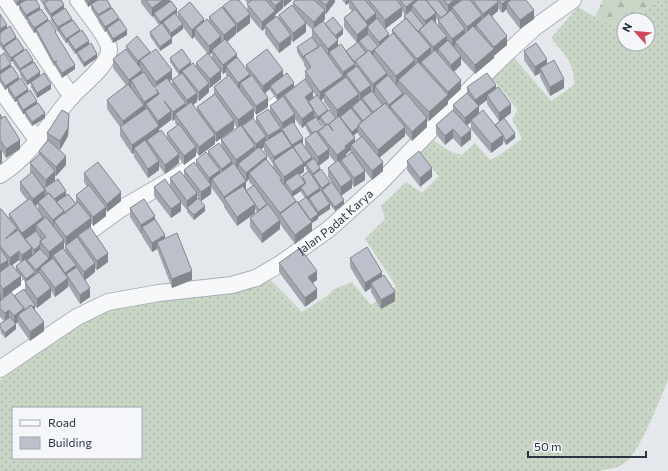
<svg xmlns="http://www.w3.org/2000/svg" width="668" height="471" font-family="Commissioner,sans-serif">
  <defs>
    <pattern id="grass-dots" width="8" height="8" patternUnits="userSpaceOnUse"><rect width="8" height="8" fill="#c9d6c5"/><path d="M2 2h.1M6 6h.1" fill="none" stroke="#adb8ab" stroke-width="1.8" stroke-linecap="round"/></pattern>
    <pattern id="forest-firs" width="22" height="20" patternUnits="userSpaceOnUse"><rect width="22" height="20" fill="#c9d6c5"/><path d="M5 1l3.5 6h-7zM16 11l3.5 6h-7z" fill="#adb8ab"/></pattern>
  </defs>
  <rect width="100%" height="100%" fill="#e4e7ec"/>
  <path fill="url(#grass-dots)" fill-rule="evenodd" d="M660 0H668V380C661 397 639 453 626 462 617 469 610 468 600 471H0V380L104 309 167 301 230 290 269 278 302 312 327 296 334 289 352 282 371 305 396 286 365 239 385 219 381 206 406 182 422 193 439 176 417 151 431 138C441 146 449 152 462 155L475 143 490 160 501 154 522 139 512 119 518 110 490 76 511 54 551 101 574 85C575 63 564 54 551 38L578 7 595 17 615 25 624 23V44H648V20H631L640 12ZM13 408H141V458H13Z"/>
  <path fill="url(#forest-firs)" d="M603 0H660L640 12 631 20H624V23L615 25 595 17Z"/>
  <g fill="none" stroke-linecap="round" stroke-linejoin="round">
    <g stroke="#a9aeb7" stroke-width="18">
      <g id="minor">
        <path d="M6 0 72 97"/>
        <path d="M0 89 38 141"/>
        <path d="M0 175C32 155 48 124 72 96 82 85 110 65 109 49 109 38 85 10 78 0"/>
        <path d="M74 243 119 210 181 174 288 97"/>
        <path d="M0 306 15 294 27 287 41 274"/>
        <path id="s1" d="M0 369 77 317 108 302 159 293 232 285 256 278 280 264 329 229 380 183 473 86 508 52 534 28 573 0"/>
      </g>
    </g>
    <use href="#minor" stroke="#f7f8fa" stroke-width="16"/>
  </g>
  <path fill="#a1a5ae" fill-rule="evenodd" d="M13 0H36L40 10 56 33 75 69 62 78 55 66H54L36 33V32L34 33 27 22V19L26 20 19 9V5L17 6Z
    M40 0H61L64 8 72 20 89 44 97 58 84 67 77 56V53L75 54 68 44V42L66 43 59 33V31L58 32 51 21V18L44 8V6Z
    M84 0H107L127 35 113 43 107 33V31L105 32 98 21V19V20L91 9V5L88 7Z
    M141 0H170V2L177 14 176 15 178 17V12L204 21 209 22V17L223 8V6L247 10 248 4 245 0H292L284 7 283 6V8L275 15V18H279V15L293 6V3L295 0H335V2L326 14H325V19L323 21 325 24 343 34 337 39 338 46 346 51 357 43 344 27V18L352 11 349 8V3L346 5 342 0H526L534 19 520 29 507 12V9L502 13 498 8V11L492 16 507 45 494 55V58L475 74 461 59V65L454 72 461 89 448 101V104L429 121 427 119V127L412 141 405 133V136L379 157 383 171 372 180 365 171V180L354 187 352 184V188L341 195 344 204 335 211 330 205V209L318 217V219L312 223V231L295 244 280 224V229L262 243 250 227V218L257 212 255 209V213L237 226 224 207V205L212 188V185L211 186V194L201 201 197 196V199L205 211 194 220 187 212V209V210L181 203V211L171 218 154 196V187L170 186V178L184 176V170L196 165V160L208 155V151L221 146V139L237 128 234 123V129L216 142 215 141V144L199 156 196 152V156L184 165 179 158V163L165 174 159 166V170L148 178 134 157V153L132 154 120 136V127L107 109V100L126 85 113 68V59L126 49V46L150 53 172 79 170 81 172 84V80L179 75 170 62V58L191 64 196 67V63L207 53 195 38V36L192 39 183 27V29L172 37V43L160 51 150 36V32L159 25 154 18V16L152 17 141 3ZM402 11 405 15 404 16V20L392 30V34L389 37 385 29 402 16ZM250 17 262 31 265 28V34L279 53 291 44V40L293 42 306 32V24L312 29V38L297 47V52L304 63V65L307 70 305 71V80L294 87 283 76 246 65V70L237 58 227 42 236 34V32L237 33 250 23ZM436 18 438 20V26L436 22ZM368 33 378 46 368 34ZM212 53V58L209 55ZM221 71 223 74 226 72V75L227 77 214 87V94L197 107V111L193 105 197 102V99L199 101 209 92V88H210L221 79ZM270 89V90L277 100 284 95V98L270 106V113L256 117V122L242 126V128L241 126 254 117V111L256 115 268 107 265 93ZM313 92 316 95 313 97ZM324 98V102L336 118 328 111 321 100ZM171 119 173 121 175 119V123L177 125 167 133V138L159 130V129L171 120ZM295 119 302 128 306 125V128L310 135 305 139V147L302 143H303L294 124 295 123ZM320 120V122L324 127 323 128 318 121ZM358 132V134L361 138 355 142 354 135ZM264 147V151L273 164V167L267 160 261 149ZM351 150V152L346 156V154ZM329 155 335 162 328 168V177L332 183 330 184 320 169 319 166 329 158ZM306 166V169L308 172 302 176V179L299 175 304 172V167ZM249 179V182L253 186 246 190V182ZM301 191V192L305 198 298 203H296L292 196Z
    M0 14 7 28 16 39 24 51 33 62 40 76 51 89 37 98 31 87V83L27 85 20 75V73L13 63V61L11 62 4 52V50H3L0 46Z
    M524 51 547 64 564 88 550 96 540 77V73L535 76 524 60Z
    M0 53V56L11 67 19 80 28 91 37 104 45 118 32 126 25 116V113L23 114 17 104V101L15 102 8 92V88L5 90 0 82Z
    M467 87 496 89 511 113 504 118 515 138 506 145 503 141V144L491 153 471 129V122L467 125 471 139 461 147 453 138 445 145 436 134V125L453 110V105L467 93ZM487 100V104L499 121 495 125 479 113V106Z
    M0 114 20 149 6 158 2 151V163L0 164Z
    M69 123 68 136 60 150 56 147 66 165 56 176H55V180L53 182 76 204V195L87 187 84 182V173L121 201 107 212 106 210V216L93 226 91 223V227L90 228 108 262 97 270 95 268V272L85 280 90 297 80 304 68 285V287L55 297 51 291V297L37 308 35 306V310L44 331 30 341 18 324V322L16 324V329L5 338 1 333V336L0 324 4 321 0 317V209L9 218V214L27 200 20 191V182L31 173 30 172V163L39 155V151L47 141V133ZM38 204V210L35 206ZM64 243 66 245 65 250 64 248ZM19 260 21 263 16 266V270L12 265ZM21 276 25 282V289L14 296 11 292 21 285Z
    M407 161 432 177 420 187 407 170Z
    M130 208 155 219 165 238 192 280 172 288 157 249 152 252 142 236V233L141 234 130 217Z
    M350 258 382 276 395 301 381 309 371 292V288L365 292 350 267Z
    M279 263 317 280 313 283 317 298 305 307 279 272Z"/>
  <path fill="#83868d" d="M20 0H27L17 6V2Z
    M91 0H98L88 7V2Z
    M163 0H170V4L154 13V16L152 17V8Z
    M282 0H283V8L275 15V20L265 25V28L262 31V22L275 11V6Z
    M284 0H292L284 7Z
    M330 0H335V2L326 14V5Z
    M347 0H349V3L346 5V1Z
    M415 0H423L412 5V11L406 16V7Z
    M454 0H460V4L452 7V10L448 14V5Z
    M507 0H518L507 3V9L502 13V4Z
    M498 2V11L483 23V14Z
    M64 5V10L51 17V18V14Z
    M40 7V11L27 17V19L26 20V15Z
    M111 7V11L98 16V20V15Z
    M402 7V16L385 29V20Z
    M177 9V14L164 24 163 22V24L160 26V22Z
    M325 10V19L314 31V22Z
    M534 10V19L520 29V20Z
    M376 13V22L368 28V34L357 44V35L366 27V21Z
    M436 13V22L425 30V21Z
    M250 14V23L237 33V24Z
    M482 15V24L476 25V29L467 36V27Z
    M119 18V23L107 28V31L105 32V27Z
    M48 19V24L36 29V32L34 33V28Z
    M72 19V24L59 28V31L58 32V27Z
    M204 19V28L195 29V36L192 39V30Z
    M306 23V32L293 42V33Z
    M183 24V29L171 38V33Z
    M7 25V29L0 34V29Z
    M236 25V34L224 44V35Z
    M343 29V34L335 41V36Z
    M465 29V38L455 42V46L452 48V39Z
    M80 30V35L68 39V42L66 43V39Z
    M127 30V35L113 43V39Z
    M389 34V38L379 46V42Z
    M291 35V44L279 53V44Z
    M221 36V45L212 50V53L209 55V46Z
    M447 36V45L438 49V53L433 56V47Z
    M507 36V45L494 56V47Z
    M16 37V42L4 47V50H3V46Z
    M172 38V43L160 51V47Z
    M338 40V49L329 52V56L328 58V49Z
    M89 41V46L77 52V53L75 54V50Z
    M431 47V56L421 62V64L417 68V59Z
    M24 49V54L13 58V61L11 62V58Z
    M494 49V58L475 74V65Z
    M374 50V54L370 58V53Z
    M150 52V61L140 60V68L138 70V61Z
    M97 54V58L84 67V63Z
    M237 54V63L226 66V72L223 74V65Z
    M461 56V65L451 74V65Z
    M547 59V68H540V73L535 76V67Z
    M33 60V65L20 70V73V69Z
    M415 60V69L398 80V83L396 85V76Z
    M191 62V66L182 71V73L179 75V71Z
    M11 64V69L0 76V71Z
    M355 64V73L346 74V79L343 81V72Z
    M75 65V69L62 78V73Z
    M142 70V79L131 80V88L129 89V80Z
    M172 70V79L157 90 156 89V82Z
    M221 70V79L210 88V79Z
    M283 70V79L270 86V89L263 95V86Z
    M40 72V77L27 85V81Z
    M387 73V82L375 86V92L373 93V84Z
    M250 74V83H240V91L238 92V83Z
    M343 76V85L324 93V98L320 101V92Z
    M19 77V82L8 87V88L5 90V86Z
    M564 79V88L550 96V87Z
    M461 80V89L448 101V104L429 121V112L448 95V92Z
    M209 83V92L199 101V92Z
    M294 83V88L277 100V95Z
    M51 84V89L37 98V93Z
    M371 85V94L362 98V100L360 102V93Z
    M496 85V94L487 95V100L479 106V115L471 120V122L465 127V118L475 109V100Z
    M28 89V94L17 99V101L15 102V98Z
    M313 91V100L308 104 305 97Z
    M158 93V102L146 104V110L144 111V102Z
    M197 93V102L187 109V100Z
    M403 93V102L390 106V113L389 114V105Z
    M359 94V103L352 107V108L337 119V110Z
    M268 98V107L256 115V106Z
    M37 101V106L25 111V114H23V110Z
    M186 103V112L175 114V119L173 121V112Z
    M511 104V113L499 122V113Z
    M144 105V114L123 130V121Z
    M254 108V117L238 129V120Z
    M314 110V119L306 123V125L302 128V119Z
    M328 110V114L320 117V120L318 121V117Z
    M171 111V120L159 129V135L147 140V144L134 148V153L132 154V145L158 127V121Z
    M45 113V118L32 126V122Z
    M69 114 68 136 60 150V141Z
    M295 114V123L283 131 282 130V123Z
    M427 118V127L412 141V132Z
    M234 120V129L216 142V133Z
    M358 127V132L352 137V132Z
    M405 127V136L378 159V150Z
    M281 128V137L268 145V136Z
    M453 129V138L445 145V136Z
    M471 130V139L461 147V138Z
    M515 133V138L506 145V141Z
    M215 135V144L199 156V147Z
    M503 135V144L491 153V144Z
    M266 136V145L264 142V147L256 153V144Z
    M303 138V143L292 150V145Z
    M355 138V147L351 145V150L346 154V157L341 160V161L337 164V155L345 146Z
    M20 140V149L6 158V149Z
    M255 146V155L238 164V168L236 169V160Z
    M292 146V155L274 163V157Z
    M196 147V156L184 165V156Z
    M329 149V158L318 166V157Z
    M2 150V163L0 164V151Z
    M179 154V163L165 174V165Z
    M66 156V165L56 176V167Z
    M267 156V165L249 173V179L246 182V190L228 203 224 198V206V197L246 181V173Z
    M312 157V162L306 164V166L304 167V163Z
    M159 161V170L148 178V169Z
    M232 161V170L222 178V169Z
    M383 162V171L372 180V171Z
    M304 163V172L286 184 285 182V185L284 186V177Z
    M320 168V173L313 175V178V174Z
    M432 168V177L420 187V178Z
    M220 170V179H212L211 194 201 201V192L209 186V178Z
    M55 171V180L46 189V180Z
    M365 171V180L354 187V178Z
    M352 179V188L341 196V187Z
    M330 182V187L322 190V192V188Z
    M305 183V188L301 187V191L292 197V192Z
    M320 188V193L309 198V201H307V197Z
    M45 190V199L38 202V204L33 208V199Z
    M66 191V196L52 205V200Z
    M121 192V201L107 212V204Z
    M197 193V202L187 208V210V201Z
    M344 200V204L335 211V207Z
    M296 201V210L280 214V213Z
    M181 202V211L171 218V209Z
    M255 204V213L237 226V217Z
    M330 204V209L318 217V219L312 223V231L295 244V235L309 221 318 214V212Z
    M205 206V211L194 220V215Z
    M106 207V216L93 226V217Z
    M64 211V220L54 221V228L53 229V220Z
    M155 216V225L142 227V233L141 234V225Z
    M43 217V226L36 225V231L22 242V233Z
    M91 218V227L79 236 78 235V237L66 246V237Z
    M280 220V229L262 243V234Z
    M17 228V237L5 239Z
    M165 235V244L157 242V249L152 252V243Z
    M64 240V249L53 255V258L49 261V252Z
    M40 245V249L34 254V250Z
    M32 248V257L22 264V255Z
    M19 251V260L10 267V258Z
    M108 253V262L97 270V261Z
    M49 258V263L40 268V270L36 274V270Z
    M8 260V269L0 274V265Z
    M95 263V272L84 281V272Z
    M76 265V274H66V279L68 278V287L55 297V288L65 280V273Z
    M192 271V280L172 288V279Z
    M317 271V280L308 286V277Z
    M35 272V277L26 283V279Z
    M382 272V281L371 283V288L365 292V283Z
    M21 276V285L3 298V289Z
    M51 288V297L37 308V299Z
    M90 288V297L80 304V295Z
    M317 289V298L305 307V298Z
    M395 292V301L381 309V300Z
    M1 293V302L0 303V294Z
    M35 305V310L25 317V312Z
    M24 308V318L18 315V322L14 325V316Z
    M9 310V319L5 322V313Z
    M44 322V331L30 341V332Z
    M16 324V329L5 338V333Z"/>
  <path fill="#bbc0ca" stroke="#83868d" d="M26 0H36L40 7 26 15 19 4Z
    M49 0H61L64 5 51 14 44 3Z
    M86 0H91L88 2Z
    M98 0H107L111 7 98 15 91 4Z
    M146 0H163L152 8Z
    M231 0H239L250 14 237 24 223 6Z
    M252 0H266L275 11 262 22 247 4Z
    M270 0H282L275 6Z
    M295 0H314L325 10 314 22 293 3Z
    M319 0H330L326 5Z
    M350 0H365L376 13 366 21Z
    M369 0H397L402 7 385 20Z
    M400 0H415L406 7Z
    M418 0H426L436 13 425 21 412 5Z
    M426 0H438L448 13 441 18Z
    M444 0H454L448 5Z
    M462 0H470L482 15 467 27 452 7Z
    M473 0H497L498 2 483 14Z
    M499 0H507L502 4Z
    M511 0H526L534 10 520 20 507 3Z
    M171 1 177 9 160 22 154 13Z
    M190 2 204 19 192 30 178 12Z
    M292 5 306 23 293 33 279 15Z
    M222 7 236 25 224 35 209 17Z
    M65 8 72 19 58 27 51 17Z
    M112 8 119 18 105 27 98 16Z
    M41 9 48 19 34 28 27 17Z
    M355 9 368 25 357 35 344 18Z
    M411 10 424 26 419 30V32H418L404 16Z
    M451 10 465 29 452 39 438 20Z
    M175 13 183 24 171 33 163 22Z
    M489 13 507 36 494 47 476 25Z
    M0 14 7 25 0 29Z
    M277 16 291 35 279 44 265 25Z
    M333 17 343 29 335 36 325 24Z
    M377 18 389 34 379 42 368 29V25L367 27Z
    M406 18 431 47 417 59 392 30Z
    M120 19 127 30 113 39 107 28Z
    M207 19 221 36 209 46 195 29Z
    M432 19 447 36 433 47 419 30Z
    M49 20 56 31 55 32 75 65 62 73 55 62 57 61 54 62 36 29Z
    M73 20 80 30 66 39 59 28Z
    M323 21 338 40 328 49 312 29Z
    M162 23 172 38 160 47 150 32Z
    M10 26 16 37 3 46 0 41V33Z
    M473 26 494 49 475 65 455 42Z
    M82 30 89 41 75 50 68 39Z
    M393 33 415 60 396 76 374 50Z
    M368 34 378 46 371 52 369 50 368 51 359 41Z
    M137 36 150 52 138 61 126 46Z
    M312 37 319 47 304 56V58L297 47Z
    M17 38 24 49 11 58 4 47Z
    M225 39 237 54 223 65 212 50Z
    M448 40 461 56 451 65 438 49Z
    M358 42 366 53 355 61V63L346 51Z
    M91 43 97 54 84 63 77 52Z
    M536 43 547 59 535 67 524 51Z
    M341 44 355 64 343 72 329 52Z
    M321 45 343 76 320 92 305 71 311 67 304 56Z
    M26 49 33 60 20 69 13 58Z
    M126 49 142 70 129 80 113 59Z
    M156 49 172 70 156 82 140 60Z
    M182 49 191 62 179 71 170 58Z
    M267 49 283 70 263 86 246 65Z
    M369 50 387 73 373 84 355 61Z
    M435 50 461 80 448 92 421 62Z
    M4 53 11 64 0 71V56Z
    M208 53 221 70 210 79 196 63Z
    M237 57 250 74 238 83 226 66Z
    M554 60 564 79 550 87 540 68Z
    M34 62 40 72 27 81 20 70Z
    M418 62 448 95 429 112 398 80Z
    M193 63 209 83 199 92 182 71Z
    M12 66 19 77 5 86 0 78V74Z
    M357 66 371 85 360 93 346 74Z
    M144 72 154 87 167 78 186 103 173 112 164 101 171 111 158 121 146 104 159 94 156 89 158 93 144 102 131 80Z
    M44 73 51 84 37 93 31 82Z
    M182 73 197 93 187 100 172 80Z
    M287 73 294 83 277 95 270 86Z
    M487 73 496 85 475 100 467 87Z
    M229 75 254 108 238 120 214 87Z
    M252 75 268 98 256 106 240 83Z
    M388 75 403 93 389 105 375 86Z
    M346 77 359 94 337 110 324 93Z
    M21 78 28 89 15 98 8 87Z
    M305 79 313 91 305 97 314 110 302 119 284 95Z
    M128 84 144 105 123 121 107 100Z
    M498 87 511 104 499 113 487 95Z
    M30 90 37 101 23 110 17 99Z
    M372 91 383 105 373 112 362 98Z
    M406 93 427 118 412 132 390 106Z
    M467 93 479 106 465 118 453 105Z
    M215 94 234 120 216 133 197 107Z
    M317 95 328 110 318 117 308 102Z
    M283 96 295 114 282 123 270 106Z
    M361 99 372 113 363 121 352 107Z
    M191 102 215 135 199 147 175 114Z
    M38 103 45 113 32 122 25 111Z
    M385 103 405 127 378 150 358 125Z
    M147 108 159 126 132 145 120 127Z
    M351 108 362 122 358 125V127L352 132 340 117Z
    M268 109 281 128 268 136 256 117Z
    M62 110 69 114 68 128 60 141 47 133Z
    M329 110 336 118 329 124V125L328 124 326 125 320 117Z
    M453 110 471 130 461 138 453 129 445 136 436 125Z
    M483 110 503 135 491 144 471 120Z
    M0 114 2 118 0 119Z
    M5 116 20 140 6 149 0 140V119Z
    M339 116 355 138 345 146 346 148 337 155 318 131 328 124 333 131 329 124Z
    M316 117 323 128 317 132 316 131 312 133 306 123Z
    M253 118 266 136 256 144 242 126Z
    M504 118 515 133 506 141 503 136V135L495 125Z
    M293 122 303 138 292 145 282 129Z
    M179 124 196 147 184 156 167 133Z
    M241 125 255 146 236 160 221 139Z
    M161 130 179 154 165 165 147 140Z
    M282 131 292 146 274 157 264 142Z
    M316 131 329 149 318 157 305 139Z
    M362 136 383 162 372 171 351 145Z
    M48 140 66 156 56 167 39 151Z
    M145 140 159 161 148 169 134 148Z
    M301 142 312 157 304 163 293 147Z
    M219 143 232 161 222 169 208 151Z
    M259 147 267 156 246 173 238 164Z
    M293 147 304 163 284 177 273 161Z
    M419 151 432 168 420 178 407 161Z
    M206 152 220 170 209 178 196 160Z
    M352 152 365 171 354 178 341 160Z
    M40 154 55 171 46 180 30 163Z
    M314 158 320 168 313 174 306 164Z
    M266 159 282 179 280 180 296 201 280 213 249 173Z
    M338 160 352 179 341 187 328 168Z
    M98 162 121 192 107 204 84 173Z
    M194 162 211 185 201 192 184 170Z
    M234 163 246 181 224 197 212 179Z
    M321 169 330 182 322 188 313 175Z
    M180 171 197 193 187 201 170 178Z
    M309 171 320 188 307 197 301 187 306 183 302 176Z
    M32 172 45 190 33 199 20 182Z
    M298 173 305 183 292 192 285 182Z
    M58 179 66 191 54 199 49 193 48 194 44 188Z
    M165 179 181 202 171 209 154 187Z
    M332 182 344 200 335 207 322 190Z
    M89 185 106 207 93 217 76 195Z
    M254 185 267 204 259 210 246 191Z
    M243 186 255 204 237 217 224 198Z
    M321 190 330 204 318 212 309 198Z
    M49 193 64 211 53 220 38 202Z
    M68 194 76 204 64 214V211L56 202Z
    M306 197 318 214 310 220 298 203Z
    M30 198 43 217 22 233 9 214Z
    M198 198 205 206 194 215 187 208Z
    M144 199 155 216 141 225 130 208Z
    M297 201 312 222 295 235 280 214Z
    M78 202 91 218 66 237 54 221Z
    M268 204 280 220 262 234 250 218Z
    M0 209H1L17 228 5 239 18 230 32 248 22 255 19 251 10 258 0 246Z
    M46 217 64 240 49 252 40 241 46 237 36 225Z
    M155 219 165 235 152 243 142 227Z
    M90 227 108 253 97 261 78 235Z
    M36 231 42 240 40 241V245L34 250 25 239Z
    M177 233 192 271 172 279 157 242Z
    M77 237 95 263 84 272 65 246Z
    M367 247 382 272 365 283 350 258Z
    M0 248 8 260 0 265Z
    M63 248 76 265 65 273 53 255Z
    M300 248 317 271 308 277 317 289 305 298 279 263Z
    M40 249 49 258 36 270 27 260Z
    M53 258 68 278 55 288 40 268Z
    M25 259 35 272 26 279 16 266Z
    M11 264 21 276 3 289 0 285V272Z
    M77 267 90 288 80 295 66 274Z
    M39 272 51 288 37 299 25 282Z
    M384 275 395 292 381 300 371 283Z
    M24 289 35 305 33 307 31 305 24 311V308L14 296Z
    M11 292 24 308 14 316 9 310 5 313 0 308V301Z
    M31 305 44 322 30 332 18 315Z
    M10 317 16 324 5 333 0 327V324Z"/>
  <g text-anchor="middle" dominant-baseline="central" stroke-width="3" stroke-linejoin="round" paint-order="stroke">
    <g font-size="12" fill="#2b3445" stroke="#f4f6f9">
      <text stroke="none"><textPath href="#s1" startOffset="375">Jalan Padat Karya</textPath></text>
    </g>
  </g>
  <rect x="12" y="407" width="130" height="52" fill="#f4f6f9" stroke="#a4a8b1"/>
  <rect x="20" y="420" width="20" height="6" fill="#f7f8fa" stroke="#a4a8b1"/>
  <text x="48" y="427" font-size="12" fill="#2b3445">Road</text>
  <rect x="20" y="437" width="20" height="12" fill="#bbc0ca" stroke="#a4a8b1"/>
  <text x="48" y="447" font-size="12" fill="#2b3445">Building</text>
  <g transform="translate(636 32) rotate(297)"><circle r="19" fill="#f4f6f9" stroke="#a4a8b1"/>
  <path d="M0-3L7 15L0 10L-7 15Z" fill="#d1495b"/>
  <text y="-6" font-size="11" font-weight="bold" text-anchor="middle" fill="#2b3445">N</text>
  </g>
  <path d="M528 451v6h118v-6" fill="none" stroke="#2b3445" stroke-width="2"/>
  <text x="534" y="451" font-size="12" fill="#2b3445" stroke="#f4f6f9" stroke-width="3" paint-order="stroke">50 m</text>
</svg>
